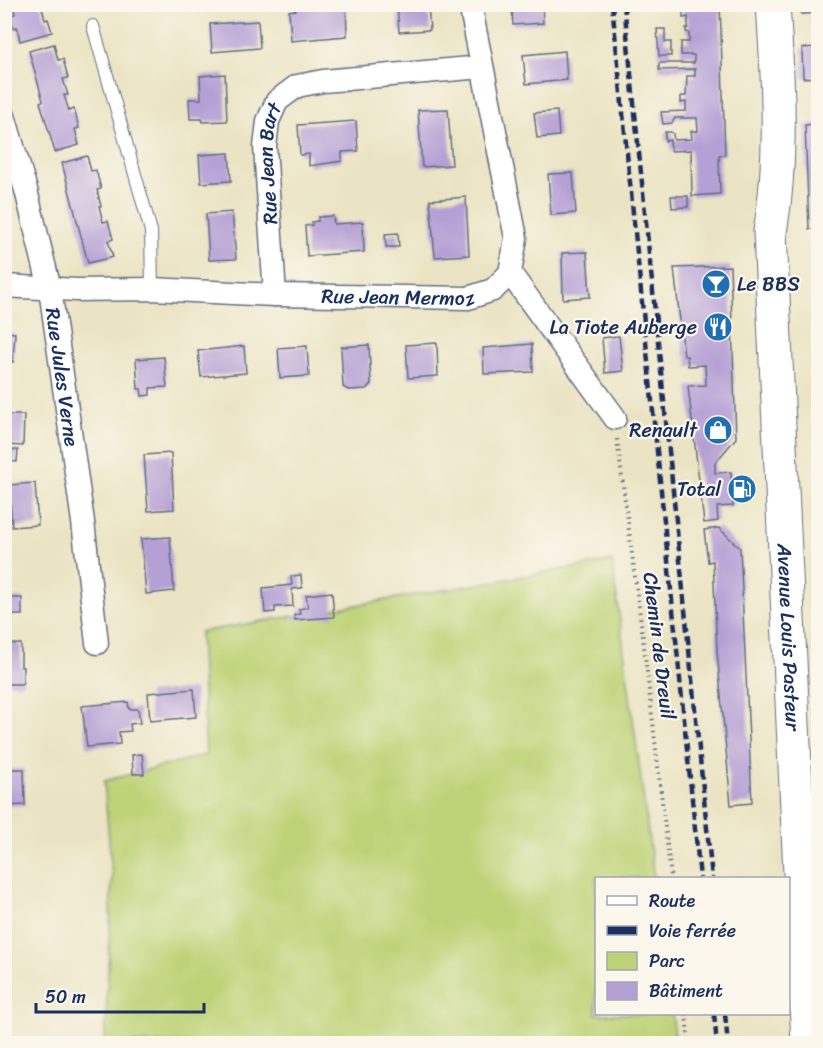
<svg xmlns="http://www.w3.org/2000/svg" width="823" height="1048" font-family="Sriracha,sans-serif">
  <rect width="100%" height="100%" fill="#fbf7ec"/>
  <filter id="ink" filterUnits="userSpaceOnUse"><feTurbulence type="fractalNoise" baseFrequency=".0167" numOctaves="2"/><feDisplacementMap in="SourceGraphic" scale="12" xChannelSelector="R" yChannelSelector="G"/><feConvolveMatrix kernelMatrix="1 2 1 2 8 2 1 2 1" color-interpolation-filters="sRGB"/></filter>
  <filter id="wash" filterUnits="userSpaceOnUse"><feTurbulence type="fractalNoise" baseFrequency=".008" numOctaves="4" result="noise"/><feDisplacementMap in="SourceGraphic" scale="24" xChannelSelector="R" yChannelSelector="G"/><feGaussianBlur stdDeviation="1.35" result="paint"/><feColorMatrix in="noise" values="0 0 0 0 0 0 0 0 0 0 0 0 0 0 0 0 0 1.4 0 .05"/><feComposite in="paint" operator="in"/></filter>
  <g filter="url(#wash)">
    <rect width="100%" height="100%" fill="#ebe4c4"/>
    <path fill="#bed377" stroke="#6c816a" stroke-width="1.5" d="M612 561 654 878H596V1014H672L676 1043H105L112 876 104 781 206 755 200 632Z"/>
    <g id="blocks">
      <path fill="#b5a0d5" d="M13 4H39L40 7H42L45 20 48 19 52 32 20 41 17 27 13 28 10 15 15 14Z
        M295 4H314L315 8 346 6 347 36 291 41 289 11 296 10Z
        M397 4H428L430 30 399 32Z
        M512 4H542L543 23 513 25Z
        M683 4H720L725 155H719L720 194 692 196 691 150 671 151 670 140 665 141V132H671L673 134 674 140 692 139 691 131H698L697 118H675L672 123 663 124 661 112 686 111V102L681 103V96H686L687 76H695V69L659 70V63H694V55H681V42H689V33L686 32V28H688V17L683 18Z
        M818 4V13L801 14V5Z
        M258 21 260 48 212 52 210 24Z
        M657 29H665V42H671V56H659Z
        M54 44 58 60 63 59 68 78 63 79 68 95H64L69 111 74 109 79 128 75 129 79 145 55 152 40 102 43 101 29 51Z
        M818 47V77L803 78 802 48Z
        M565 51 567 80 526 84 523 55Z
        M225 74 227 121 203 122 202 119H190L189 99H201L200 76Z
        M448 109 452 165 422 167 418 110Z
        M557 111 559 136 537 138 534 113Z
        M356 121 358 151 342 152V161L309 166V154L300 155 298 125Z
        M818 124V228L809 229 805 125Z
        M229 153 231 181 201 183 199 155Z
        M87 156 91 171 96 170 101 189 97 190 101 206H99L103 222 108 221 113 239 108 241 113 257 88 263 62 163Z
        M573 173 576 213 551 215 548 174Z
        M671 196H688V207L672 208Z
        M466 197 469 255 435 257 430 200Z
        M232 212 236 259 209 260 206 214Z
        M333 216 334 224 363 222 364 252 307 256 305 226 312 225V222L318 221V217Z
        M398 233 399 247H386L385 234Z
        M587 252 590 297 563 299 562 253Z
        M730 266 736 438 715 463V473L731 472 733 506 717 507 718 521 704 523 688 386 706 385 705 365 688 366 687 356H684L674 268Z
        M4 332 15 333 13 362H4Z
        M619 336 623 371 605 373 602 338Z
        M437 343 438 376 408 378 406 345Z
        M532 344 533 372 484 374 483 348Z
        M369 345 371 384 366 389 348 390 343 387 341 347Z
        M244 346 246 373 201 377 198 351Z
        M307 346 309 376 280 378 278 348Z
        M164 357 167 387 150 388V395L142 396 141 389H138L136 359Z
        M814 391H818V456H817Z
        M4 415H24L23 446 4 445Z
        M6 450H18L17 462 6 461Z
        M171 453 174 509 148 511 144 455Z
        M35 483 38 525 12 527 9 485Z
        M719 528 740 548 752 803 731 805 717 651 713 561 708 562 704 530Z
        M170 537 174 591 146 594 141 539Z
        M301 575 302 588 292 589 293 606 275 607V612L265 613 263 588 292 585 291 576Z
        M332 592 334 617 295 620 294 615 300 614 299 609 308 607 306 595Z
        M4 598H22V615H4Z
        M4 644H21V667H23V684H4Z
        M194 689 196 717 150 721 148 693Z
        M128 702 129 709H138L140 723 130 724 131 731 119 732 120 744 87 747 82 706Z
        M142 754 144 774H133L132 755Z
        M4 769H24L25 805 4 806Z"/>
    </g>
  </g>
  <g filter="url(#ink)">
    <use href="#blocks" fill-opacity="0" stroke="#646e82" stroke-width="1.5"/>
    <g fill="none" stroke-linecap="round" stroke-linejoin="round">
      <g stroke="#646e82" stroke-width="14">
        <path id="lane" d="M93 26 151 231 152 289"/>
      </g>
      <g stroke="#646e82" stroke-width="25">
        <g id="street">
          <path id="s1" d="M4 116 26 190 50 289 83 522 97 643"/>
          <path d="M510 273 615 418"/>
          <path id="s2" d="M4 286 77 290 152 289 275 295 468 298 493 290 510 273 516 238 470 4"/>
          <path id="s3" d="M275 295 265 147 268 121 277 101 297 86 323 81 482 67"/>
        </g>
      </g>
      <g stroke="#646e82" stroke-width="35">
        <g id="primary">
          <path id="s4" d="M773 4C778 80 783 157 770 232L808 1044"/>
        </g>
      </g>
      <path stroke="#646e82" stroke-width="4" stroke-dasharray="1.5 4.5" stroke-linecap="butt" d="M617 439 643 638 671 878
        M686 1014 689 1044"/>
      <use href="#lane" stroke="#fff" stroke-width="12"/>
      <use href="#street" stroke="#fff" stroke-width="22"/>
      <use href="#primary" stroke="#fff" stroke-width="33"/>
      <path stroke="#1b2f5e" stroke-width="4.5" stroke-dasharray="9 4.5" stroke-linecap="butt" d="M612 4 700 878
        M624 4 712 878
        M714 1014 717 1044
        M725 1014 728 1044"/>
    </g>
  </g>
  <defs>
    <g id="bar-disc" transform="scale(1.5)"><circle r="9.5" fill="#1f6fb2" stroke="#fbf7ec"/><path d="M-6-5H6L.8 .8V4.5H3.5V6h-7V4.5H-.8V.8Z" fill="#fff"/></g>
    <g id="restaurant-disc" transform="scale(1.5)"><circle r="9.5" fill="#1f6fb2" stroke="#fbf7ec"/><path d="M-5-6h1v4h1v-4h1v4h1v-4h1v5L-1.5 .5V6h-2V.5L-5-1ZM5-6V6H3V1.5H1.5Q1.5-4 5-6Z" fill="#fff"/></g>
    <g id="shop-disc" transform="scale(1.5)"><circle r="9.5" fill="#1f6fb2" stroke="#fbf7ec"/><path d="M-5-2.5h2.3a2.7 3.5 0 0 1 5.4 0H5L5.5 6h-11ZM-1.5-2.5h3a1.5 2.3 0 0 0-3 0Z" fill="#fff"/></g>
    <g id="fuel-disc" transform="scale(1.5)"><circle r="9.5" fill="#1f6fb2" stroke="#fbf7ec"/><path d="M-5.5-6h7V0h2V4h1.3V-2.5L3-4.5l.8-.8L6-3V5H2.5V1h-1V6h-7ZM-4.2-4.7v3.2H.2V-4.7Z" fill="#fff"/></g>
  </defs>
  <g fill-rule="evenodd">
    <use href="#bar-disc" x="716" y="284"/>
    <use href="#restaurant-disc" x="718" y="327"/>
    <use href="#shop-disc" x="718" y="430"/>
    <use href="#fuel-disc" x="742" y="489"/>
  </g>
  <g text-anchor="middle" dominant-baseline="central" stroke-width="4.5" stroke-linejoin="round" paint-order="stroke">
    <g font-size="20" fill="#1b2f5e" stroke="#fbf7ec">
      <text stroke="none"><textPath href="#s3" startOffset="132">Rue Jean Bart</textPath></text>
      <text stroke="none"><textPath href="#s2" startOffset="394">Rue Jean Mermoz</textPath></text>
      <text stroke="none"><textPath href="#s1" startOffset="268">Rue Jules Verne</textPath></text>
      <text stroke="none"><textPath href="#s4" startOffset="634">Avenue Louis Pasteur</textPath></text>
      <text transform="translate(659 646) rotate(83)">Chemin de Dreuil</text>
    </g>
    <g font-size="20" fill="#1b2f5e" stroke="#fbf7ec" text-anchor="end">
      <text x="737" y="284" text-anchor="start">Le BBS</text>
      <text x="697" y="327">La Tiote Auberge</text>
      <text x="697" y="430">Renault</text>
      <text x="721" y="489">Total</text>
    </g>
  </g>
  <rect width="823" height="1048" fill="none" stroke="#fbf7ec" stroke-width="24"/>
  <rect x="595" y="877" width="195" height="138" fill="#fbf7ec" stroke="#a1a7b3" stroke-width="1.5"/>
  <rect x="607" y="896" width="30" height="9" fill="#ffffff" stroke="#a1a7b3" stroke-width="1.5"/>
  <text x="649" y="907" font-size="18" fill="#1b2f5e">Route</text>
  <rect x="607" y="926" width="30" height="9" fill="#1b2f5e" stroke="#a1a7b3" stroke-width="1.5"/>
  <text x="649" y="937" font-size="18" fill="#1b2f5e">Voie ferrée</text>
  <rect x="607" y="952" width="30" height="18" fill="#bed377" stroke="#a1a7b3" stroke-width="1.5"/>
  <text x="649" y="967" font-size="18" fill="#1b2f5e">Parc</text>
  <rect x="607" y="982" width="30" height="18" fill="#b5a0d5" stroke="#a1a7b3" stroke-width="1.5"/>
  <text x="649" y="997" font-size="18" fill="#1b2f5e">Bâtiment</text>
  <path d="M36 1003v9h168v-9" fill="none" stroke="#1b2f5e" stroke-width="3"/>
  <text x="45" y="1003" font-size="18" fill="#1b2f5e" stroke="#fbf7ec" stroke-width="4.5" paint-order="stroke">50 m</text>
</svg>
